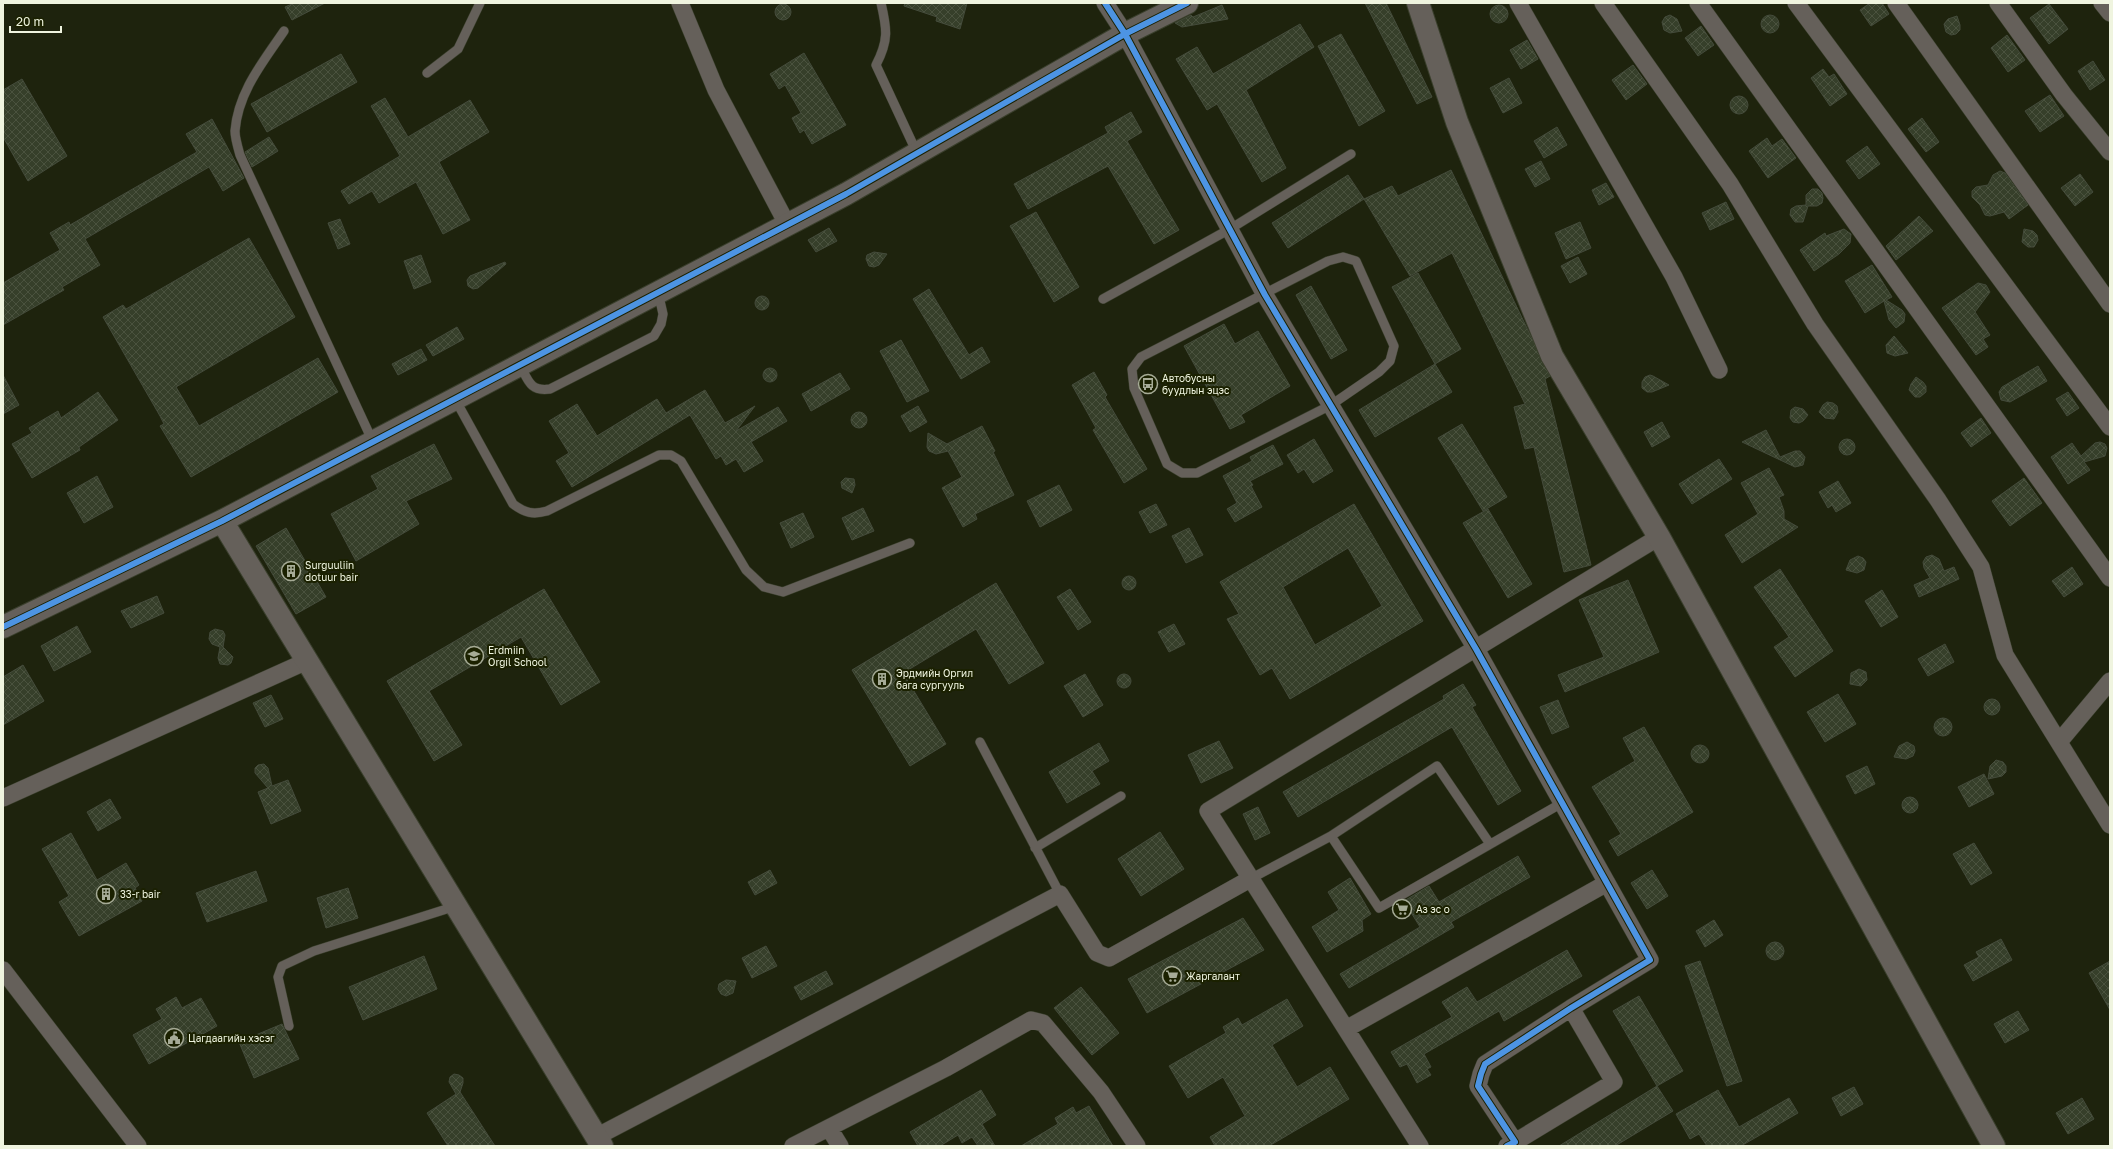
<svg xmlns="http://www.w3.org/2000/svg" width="2113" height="1149" font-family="'Golos Text',sans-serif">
  <defs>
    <pattern id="building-cross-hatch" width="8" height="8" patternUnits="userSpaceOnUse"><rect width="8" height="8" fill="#363f2a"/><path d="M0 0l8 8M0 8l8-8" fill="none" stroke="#4a523e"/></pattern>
  </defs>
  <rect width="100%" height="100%" fill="#1e230d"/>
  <path fill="url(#building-cross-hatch)" stroke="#444b3b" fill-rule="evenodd" d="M294 3H325L292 20 285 7Z
    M905 3H967L960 29 936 21 937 17 904 6Z
    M1365 3H1386L1432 97 1417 104Z
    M1870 3H1882L1889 14 1871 26 1860 10Z
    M2049 4 2068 29 2049 44 2030 18Z
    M775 12a8 8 0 1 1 16 0a8 8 0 1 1-16 0Z
    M1222 5 1228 19 1182 27 1175 23 1191 15 1193 17Z
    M1490 14a9 9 0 1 1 18 0a9 9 0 1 1-18 0Z
    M1670 15 1677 19 1682 31 1670 33 1664 30 1662 22 1665 17Z
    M1761 24a9 9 0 1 1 18 0a9 9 0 1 1-18 0Z
    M1957 16 1960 25V30L1956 34 1951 35 1946 32 1944 24 1948 19Z
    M1300 24 1314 47 1246 90 1286 168 1262 182 1217 104 1207 110 1176 59 1197 47 1213 74Z
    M1701 26 1714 45 1698 56 1685 38Z
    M1341 34 1385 111 1359 126 1318 46Z
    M2007 35 2025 60 2008 72 1991 48Z
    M1527 40 1538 59 1521 69 1510 50Z
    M804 53 846 125 812 144 804 130 800 133 792 118 801 113 785 85 779 89 770 74Z
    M341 54 357 82 267 132 251 104Z
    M2093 61 2105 80 2090 90 2078 71Z
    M1633 65 1647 84 1626 100 1612 80Z
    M1823 69 1829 77 1834 74 1847 94 1830 106 1811 78Z
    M1509 78 1522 103 1503 113 1490 88Z
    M22 79 67 156 28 181 3 137V90Z
    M2050 95 2064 116 2040 132 2025 111Z
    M1730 105a9 9 0 1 1 18 0a9 9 0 1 1-18 0Z
    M385 98 408 137 470 100 489 132 439 162 470 220 443 234 416 182 379 203 372 191 349 204 341 191 400 156 371 106Z
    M1131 112 1142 132 1127 141 1179 230 1154 244 1108 166 1028 209 1014 184 1108 133 1105 127Z
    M1922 118 1939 142 1926 152 1908 129Z
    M212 119 244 178 223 191 209 167 85 239 100 265 62 287 64 290 3 325V283L60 250 50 233 69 222 70 225 197 152 186 134Z
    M1557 127 1567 145 1544 158 1534 141Z
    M269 137 278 151 252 167 245 152Z
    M1767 138 1772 146 1782 139 1796 158 1768 178 1749 151Z
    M1867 146 1880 164 1859 179 1846 161Z
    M1541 161 1550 179 1535 187 1525 169Z
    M1451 170 1550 376 1545 379 1591 565 1564 572 1534 447 1525 449 1514 407 1525 404 1452 253 1410 276 1364 199 1392 186 1398 196Z
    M2000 171 2005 173 2028 205 2009 219 2004 212 1990 216 1985 215 1980 205 1972 197V191L1976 187 1988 185 1993 175Z
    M2080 174 2093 192 2075 206 2061 188Z
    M1348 175 1364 199 1288 248 1272 223Z
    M1606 183 1614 197 1599 205 1592 190Z
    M1812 189H1818L1822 193 1823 198 1822 203 1817 206H1808L1803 222H1795L1790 215 1791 209 1796 206 1806 205V195Z
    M1726 202 1734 219 1710 230 1702 213Z
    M1036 212 1079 287 1054 302 1010 226Z
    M1919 216 1933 231 1896 260 1886 246Z
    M340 219 350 244 338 249 328 223Z
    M1580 222 1591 248 1566 259 1555 233Z
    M829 228 837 241 816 252 808 240Z
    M1844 229 1851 234 1850 243 1839 254 1814 271 1800 250 1825 233 1826 236Z
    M2024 229 2033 231 2037 235 2038 240 2034 247H2028L2022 242Z
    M249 238 295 317 176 387 199 426 318 358 338 392 191 477 160 426 164 424 160 416 103 317 123 305 126 309Z
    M874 252 887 254 879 265 874 267 869 266 866 259 867 255Z
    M421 255 431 282 414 289 404 261Z
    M1578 257 1587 274 1570 283 1561 266Z
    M505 262 506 264 478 288 473 289 468 286 467 280 470 276Z
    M1872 265 1892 297 1886 300 1902 310 1905 314 1904 322 1896 328 1889 320 1884 301 1865 313 1845 281Z
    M1418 273 1461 349 1435 364 1392 287Z
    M1978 283 1986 285 1990 292 1975 312 1990 335 1983 339 1988 347 1976 355 1942 308Z
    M1311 286 1347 350 1331 359 1296 295Z
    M929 289 969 355 982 347 990 362 961 379 913 299Z
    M755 303a7 7 0 1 1 14 0a7 7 0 1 1-14 0Z
    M1224 324 1235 344 1258 331 1290 386 1241 415 1245 422 1230 429 1184 346Z
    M457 327 464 339 433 356 426 345Z
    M1894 336 1908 353 1895 356 1887 353 1886 345Z
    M901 340 929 391 907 402 880 351Z
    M421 349 427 360 398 375 392 364Z
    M1435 364 1452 392 1375 437 1359 410Z
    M2038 366 2047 381 2010 402 2001 400 1999 392 2002 387Z
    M763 375a7 7 0 1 1 14 0a7 7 0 1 1-14 0Z
    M1094 372 1107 395 1105 397 1147 469 1124 483 1093 430 1096 428 1072 385Z
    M840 373 850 389 811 411 802 394Z
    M3 375 19 405 3 414Z
    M1650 375 1653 376 1669 385 1652 392H1647L1642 388V382L1645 377Z
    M1916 377 1923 382 1926 386V392L1920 397H1915L1909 390 1911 384Z
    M705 390 725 423 755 406 736 431 778 407 787 421 751 442 763 461 744 472 736 459 726 465 721 456 716 459 690 415 572 487 556 461 569 453 549 421 577 404 597 436 657 399 666 413Z
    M98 392 118 420 79 447 80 450 32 478 12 444 32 433 29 428 58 411 61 418Z
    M2068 392 2079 408 2067 416 2056 399Z
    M1827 402 1833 403 1837 406 1838 412 1834 419 1825 418 1819 412 1823 405Z
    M918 406 927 422 910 432 901 416Z
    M1795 407 1803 409 1808 415 1803 421 1799 423 1793 422 1790 418 1791 410Z
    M851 420a8 8 0 1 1 16 0a8 8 0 1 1-16 0Z
    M1981 418 1991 433 1971 447 1961 433Z
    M1662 422 1670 437 1652 447 1644 432Z
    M1462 424 1507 497 1483 511 1438 438Z
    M982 426 995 451 993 452 1014 495 975 514 977 519 963 527 942 488 962 477 948 451 936 454 929 451 927 447 928 433 947 444Z
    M1766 430 1780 457 1795 451H1800L1805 457 1803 465 1795 467 1742 442Z
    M1839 447a8 8 0 1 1 16 0a8 8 0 1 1-16 0Z
    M1314 439 1333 471 1313 483 1304 469 1298 473 1287 455Z
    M2100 442 2105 444 2107 448 2105 456 2084 462 2090 470 2068 484 2051 457 2072 443 2081 456 2095 443Z
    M434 444 452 479 406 501 419 524 356 561 331 514 378 489 371 476Z
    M1273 445 1283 464 1250 481 1253 485 1251 486 1262 507 1235 522 1227 509 1237 503 1223 476 1252 461 1250 457Z
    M1719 459 1732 479 1692 504 1679 484Z
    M1769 468 1784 495 1779 497 1784 511V519L1798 527 1742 563 1725 535 1758 514 1741 483Z
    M97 476 113 507 84 523 67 493Z
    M845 478 854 479 855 485 852 493 842 488 841 482Z
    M2024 478 2042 503 2010 526 1992 501Z
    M1838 481 1851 503 1836 512 1832 505 1828 508 1819 492Z
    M1059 485 1072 510 1040 527 1027 501Z
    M1156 504 1167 525 1150 533 1139 512Z
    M1354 504 1423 621 1290 699 1272 668 1260 675 1227 619 1239 614 1220 582ZM1348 548 1382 606 1315 645 1283 587Z
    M863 508 874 531 852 540 842 518Z
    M1488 509 1532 584 1508 598 1463 523Z
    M803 513 814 537 791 548 780 523Z
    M286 528 326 597 296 614 256 546Z
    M1189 528 1203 555 1186 563 1172 536Z
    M1932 555 1939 559 1944 571 1954 567 1959 579 1919 597 1914 585 1930 578 1924 568 1923 562 1926 557Z
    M1858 556 1863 558 1866 562 1864 570 1857 573 1846 570 1850 560Z
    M2072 567 2083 584 2064 597 2052 581Z
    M1780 569 1833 651 1795 677 1774 647 1789 637 1754 587Z
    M1122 583a7 7 0 1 1 14 0a7 7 0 1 1-14 0Z
    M1628 580 1659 652 1565 692 1558 675 1604 657 1579 600Z
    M996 583 1044 663 1009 684 976 629 903 673 946 744 910 766 852 670Z
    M544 589 600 682 561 705 521 637 429 691 462 745 434 761 387 681Z
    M1070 589 1091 622 1078 630 1057 597Z
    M1882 590 1898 617 1881 627 1865 601Z
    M157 596 164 613 131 628 121 611Z
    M1174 624 1185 644 1169 652 1158 632Z
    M77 626 91 652 54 671 41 646Z
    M215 629 223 631 225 635 223 647 233 657 231 663 228 665 220 664 218 658 220 647 212 644 209 639 210 632Z
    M1945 644 1954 662 1928 676 1918 659Z
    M23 665 44 701 3 725V677Z
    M1859 669 1866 672 1867 680 1861 686 1850 684 1851 673Z
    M1117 681a7 7 0 1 1 14 0a7 7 0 1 1-14 0Z
    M1085 674 1103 705 1083 717 1064 686Z
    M1463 684 1476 705 1472 707 1521 791 1498 805 1452 727 1298 817 1283 792 1444 699 1443 696Z
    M1838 694 1856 724 1825 742 1807 712Z
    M271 695 283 719 265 727 253 703Z
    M1984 707a8 8 0 1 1 16 0a8 8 0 1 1-16 0Z
    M1558 700 1569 727 1552 734 1540 707Z
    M1934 727a9 9 0 1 1 18 0a9 9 0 1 1-18 0Z
    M1644 727 1693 812 1618 856 1609 841 1621 834 1592 787 1635 761 1623 738Z
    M1219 741 1233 768 1201 783 1188 755Z
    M1907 742 1914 746 1915 751 1913 756 1906 759 1894 757 1899 746Z
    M1099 743 1109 761 1092 771 1100 784 1067 803 1049 772Z
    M1691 754a9 9 0 1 1 18 0a9 9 0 1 1-18 0Z
    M1996 760 2003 762 2006 766V772L2002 776 1988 779 1990 766Z
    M264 764 268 768 272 786 288 780 301 811 271 824 258 792 268 788 255 773V768L258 765Z
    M1867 766 1875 784 1855 794 1846 776Z
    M1984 774 1994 794 1969 807 1958 787Z
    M1902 805a8 8 0 1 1 16 0a8 8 0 1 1-16 0Z
    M110 799 121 818 98 831 87 812Z
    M1258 807 1270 833 1255 840 1243 814Z
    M1160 832 1184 869 1141 896 1118 859Z
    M71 833 97 880 126 863 139 885 135 888 142 901 79 936 59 902 69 896 42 849Z
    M1974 843 1992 873 1971 885 1953 854Z
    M1518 856 1530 877 1451 922 1454 927 1349 988 1340 974 1420 927 1404 901 1429 886 1439 902Z
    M770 870 777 883 755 895 748 882Z
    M1652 870 1668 896 1647 909 1631 883Z
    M256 871 267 901 207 922 196 893Z
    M1350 878 1371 914 1362 920 1363 931 1327 952 1312 927 1339 910 1328 892Z
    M348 888 358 918 326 928 317 898Z
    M1243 918 1264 950 1147 1013 1128 979Z
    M1714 920 1723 935 1705 947 1696 931Z
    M2001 939 2012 960 1973 981 1964 965 1979 957 1976 952Z
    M1766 951a9 9 0 1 1 18 0a9 9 0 1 1-18 0Z
    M766 946 777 966 752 978 742 958Z
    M1567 950 1582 976 1504 1021 1499 1011 1424 1054 1431 1067 1427 1069 1431 1075 1417 1083 1407 1064 1400 1067 1391 1052 1452 1017 1442 1002 1467 987 1477 1002Z
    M424 956 437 989 363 1020 349 987Z
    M1700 961 1742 1081 1727 1086 1685 966Z
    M2110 961V1010L2089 973Z
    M826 971 833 984 801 1000 794 987Z
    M726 980 736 981 733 993 726 996 721 994 718 989 719 984Z
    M1081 987 1119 1033 1092 1055 1054 1008Z
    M1639 996 1683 1071 1657 1086 1613 1011Z
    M176 997 182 1008 201 998 217 1026 149 1064 133 1035 162 1019 156 1009Z
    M1287 999 1303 1026 1272 1045 1297 1087 1330 1067 1349 1099 1269 1146H1215L1210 1137 1245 1116 1223 1077 1188 1098 1169 1066 1226 1033 1223 1027 1238 1018 1242 1025Z
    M2018 1011 2029 1030 2005 1043 1994 1024Z
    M282 1024 299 1059 254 1078 239 1042Z
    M454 1074 459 1075 463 1078V1083L460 1092 495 1146H448L427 1113 456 1094 449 1082 450 1077Z
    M1657 1086 1673 1111 1615 1146H1559Z
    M1854 1087 1863 1104 1841 1116 1832 1098Z
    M981 1090 996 1115 982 1124 995 1146H978L972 1137 962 1143 958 1135 940 1146H918L910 1132Z
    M1718 1090 1739 1127 1789 1098 1798 1113 1741 1146H1707L1699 1134 1690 1139 1676 1114Z
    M2082 1098 2094 1119 2068 1134 2056 1113Z
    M1089 1106 1113 1146H1021L1058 1124 1055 1118 1073 1107 1076 1113Z"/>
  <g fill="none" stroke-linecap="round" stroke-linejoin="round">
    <g stroke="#3a3f2c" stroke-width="10">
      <path id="service" d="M881 3C887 29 889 40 876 65L917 153
        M284 31C263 62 238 92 235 131 235 138 238 148 240 155L373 442
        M427 73 458 49 480 3
        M1343 257 1356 261 1394 346 1390 361 1379 372 1331 405 1197 473H1182L1167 464 1134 388 1132 369 1141 357 1328 261Z
        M1103 299 1230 229 1351 154
        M520 365C528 380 530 392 550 389L654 336 661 324 663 314 658 292
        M455 399 513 504C525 513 533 515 547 511L659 455H671L681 461 746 570 764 587 783 592 910 543
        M980 742 1060 894
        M1331 836 1437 766 1490 844
        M1035 848 1121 796
        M1250 879 1331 836 1379 908 1562 803
        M289 1026 278 977 282 966 314 951 456 906"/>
    </g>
    <g stroke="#3a3f2c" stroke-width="18">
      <path id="minor" d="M680 3 716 90 787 224
        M1105 3 1125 34 1265 295 1476 649 1650 960 1571 1008 1485 1064 1481 1074 1478 1086 1515 1142 1507 1146
        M1518 3 1674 277 1719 370
        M1603 3 1730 184 1815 324 1938 500 1981 567 2005 655 2110 825
        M1698 3C1836 194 1972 387 2110 578
        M1796 3 2110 427
        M1896 3 2110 304
        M1998 3 2064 95 2110 152
        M2102 3 2110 13
        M2059 742 2110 681
        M3 798 307 661
        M3 970 138 1146
        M1346 1029 1607 883
        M829 1128 840 1146
        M596 1137 1060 894 1097 953 1109 958 1250 879
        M1515 1142 1614 1082 1571 1008
        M793 1146 946 1068 1031 1020 1043 1023 1101 1092 1137 1146
        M1420 1146 1208 811 1659 537"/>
    </g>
    <g stroke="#3a3f2c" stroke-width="24">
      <path id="tertiary" d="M1418 3 1457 122 1552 356 1659 537 1994 1146
        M222 521 602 1146
        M3 627 222 521 846 194 1125 34 1187 3"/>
    </g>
    <use href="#service" stroke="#65605a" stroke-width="9"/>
    <use href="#minor" stroke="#65605a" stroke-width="17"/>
    <use href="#tertiary" stroke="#65605a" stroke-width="22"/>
    <g stroke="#1b2100" stroke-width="8">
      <path id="cycleway" d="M1105 3 1125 34 1265 295 1476 649 1650 960 1571 1008 1485 1064 1481 1074 1478 1086 1515 1142 1507 1146
        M3 627 222 521 846 194 1125 34 1187 3"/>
    </g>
    <use href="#cycleway" stroke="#4d94e3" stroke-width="6"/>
  </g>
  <defs>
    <g id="bus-ring" transform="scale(1)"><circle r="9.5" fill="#1b2100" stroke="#a6ab96" stroke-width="1.5"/><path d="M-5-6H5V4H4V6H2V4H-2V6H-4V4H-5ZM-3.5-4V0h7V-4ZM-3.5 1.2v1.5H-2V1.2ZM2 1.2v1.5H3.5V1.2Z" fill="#a6ab96"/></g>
    <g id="building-ring" transform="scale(1)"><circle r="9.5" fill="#1b2100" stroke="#a6ab96" stroke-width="1.5"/><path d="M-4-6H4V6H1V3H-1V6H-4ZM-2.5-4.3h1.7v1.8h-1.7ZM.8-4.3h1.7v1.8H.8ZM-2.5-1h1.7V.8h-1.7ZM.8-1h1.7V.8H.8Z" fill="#a6ab96"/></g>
    <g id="school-ring" transform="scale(1)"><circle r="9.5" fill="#1b2100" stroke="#a6ab96" stroke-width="1.5"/><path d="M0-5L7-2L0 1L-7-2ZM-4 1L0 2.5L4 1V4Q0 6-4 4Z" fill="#a6ab96"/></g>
    <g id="supermarket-ring" transform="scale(1)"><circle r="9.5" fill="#1b2100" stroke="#a6ab96" stroke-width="1.5"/><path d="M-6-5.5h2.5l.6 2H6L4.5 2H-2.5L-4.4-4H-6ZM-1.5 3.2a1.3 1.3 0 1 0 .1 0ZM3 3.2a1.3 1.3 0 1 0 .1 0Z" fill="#a6ab96"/></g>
    <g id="civic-ring" transform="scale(1)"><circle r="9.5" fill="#1b2100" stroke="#a6ab96" stroke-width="1.5"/><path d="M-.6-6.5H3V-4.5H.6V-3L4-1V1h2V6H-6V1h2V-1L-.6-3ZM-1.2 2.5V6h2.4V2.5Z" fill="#a6ab96"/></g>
  </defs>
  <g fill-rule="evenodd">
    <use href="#bus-ring" x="1148" y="384"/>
    <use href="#building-ring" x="291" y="571"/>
    <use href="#school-ring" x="474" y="656"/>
    <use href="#building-ring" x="882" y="679"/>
    <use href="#building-ring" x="106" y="894"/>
    <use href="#supermarket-ring" x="1402" y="909"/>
    <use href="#supermarket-ring" x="1172" y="976"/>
    <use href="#civic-ring" x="174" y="1038"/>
  </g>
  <g text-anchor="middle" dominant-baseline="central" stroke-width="4" stroke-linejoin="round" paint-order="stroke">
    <g font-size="10" fill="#eff4df" stroke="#1b2100" text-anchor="start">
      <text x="1162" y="378">Автобусны<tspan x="1162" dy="12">буудлын эцэс</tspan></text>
      <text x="305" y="565">Surguuliin<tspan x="305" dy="12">dotuur bair</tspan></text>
      <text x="488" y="650">Erdmiin<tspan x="488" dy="12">Orgil School</tspan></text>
      <text x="896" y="673">Эрдмийн Оргил<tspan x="896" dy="12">бага сургууль</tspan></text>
      <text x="120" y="894">33-r bair</text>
      <text x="1416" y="909">Аз эс о</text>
      <text x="1186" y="976">Жаргалант</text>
      <text x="188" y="1038">Цагдаагийн хэсэг</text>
    </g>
  </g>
  <rect width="2113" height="1149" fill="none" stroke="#eff4df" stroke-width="8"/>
  <path d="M10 26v6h51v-6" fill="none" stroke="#eff4df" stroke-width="2"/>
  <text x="16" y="26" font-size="12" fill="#eff4df" stroke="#1b2100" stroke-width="3" paint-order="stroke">20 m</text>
</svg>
